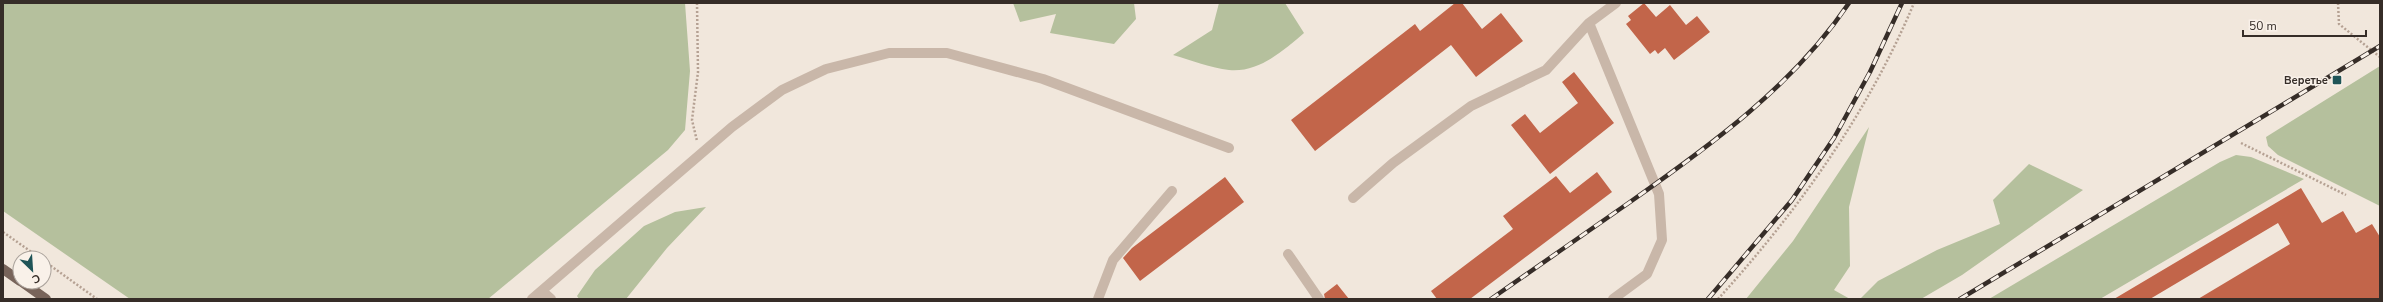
<svg xmlns="http://www.w3.org/2000/svg" width="2383" height="302" font-family="'Nunito Sans',sans-serif">
  <rect width="100%" height="100%" fill="#f1e7dc"/>
  <path fill="#b5c09d" d="M3 3H685L690 71 685 130 668 150 488 299H130L3 211Z
    M1013 3H1134L1136 19 1114 44 1050 33 1056 14 1020 22Z
    M1219 3H1285L1304 33C1284 50 1259 73 1229 70 1211 68 1191 60 1173 55L1212 30Z
    M2380 66V206L2278 155 2268 146 2266 137Z
    M1869 127 1849 207 1850 266 1834 290 1850 299H1746L1793 241Z
    M2236 155 2251 157 2304 179 2100 299H1989L2220 162Z
    M2029 164 2083 190 1962 275 1921 299H1860L1878 281 1937 250 2000 224 1993 200Z
    M706 207 667 248 626 299H579L577 296 595 270 644 226 675 212Z"/>
  <path fill="#c2654a" d="M1455 3H1462L1482 29 1501 13 1523 41 1476 77 1451 45 1315 151 1291 120 1415 24 1420 31Z
    M1644 3 1656 17 1670 5 1686 25 1697 16 1710 32 1674 60 1665 48 1658 54 1655 50 1650 54 1626 24 1631 20 1628 16Z
    M1574 72 1614 123 1550 174 1511 125 1525 114 1540 133 1578 103 1562 82Z
    M1597 172 1612 192 1470 299H1437L1431 291 1513 229 1503 216 1556 176 1570 193Z
    M1225 177 1244 202 1140 281 1123 258 1132 248Z
    M2301 188 2322 223 2343 211 2356 233 2372 224 2380 237V299H2198L2290 244 2278 223 2150 299H2114Z
    M1337 284 1349 299H1325L1324 294Z"/>
  <g fill="none" stroke-linecap="round" stroke-linejoin="round">
    <path stroke="#b5a193" stroke-width="2.5" stroke-dasharray="2 2" stroke-linecap="butt" d="M697 3 698 72 692 120 697 141
      M2338 3 2339 24 2380 57
      M2241 143 2346 195
      M3 232 40 258
      M44 261 97 299
      M1718 299C1798 211 1868 113 1914 3"/>
    <path stroke="#c9b7a9" stroke-width="10" d="M1353 198 1393 163 1471 106 1546 70 1589 23
      M1288 254 1319 299
      M542 291 551 299
      M532 299 732 127 782 90 826 69 889 53H947L1043 79 1229 148
      M1098 299 1113 260 1172 191
      M1613 299 1647 274 1662 240 1659 194 1589 23 1616 3"/>
    <path stroke="#78645a" stroke-width="10" d="M3 269 20 281
      M22 282 46 299"/>
    <g stroke="#362d28" stroke-width="4.5">
      <path id="rail" d="M1491 299C1537 267 1584 234 1630 202 1711 145 1793 86 1849 3
        M1708 299 1792 200 1834 138 1870 72 1902 3
        M1960 299 2380 46"/>
    </g>
    <use href="#rail" stroke="#f9f1e9" stroke-width="3" stroke-dasharray="9" stroke-linecap="butt"/>
  </g>
  <rect fill="#1f5457" stroke="#f9f1e9" stroke-width="1.5" x="2332" y="75" width="10" height="10" rx="2"/>
  <g text-anchor="middle" dominant-baseline="central" stroke-width="3" stroke-linejoin="round" paint-order="stroke">
    <g font-size="11" font-weight="bold" fill="#362d28" stroke="#f9f1e9" text-anchor="end">
      <text x="2328" y="80">Веретье</text>
    </g>
  </g>
  <rect width="2383" height="302" fill="none" stroke="#362d28" stroke-width="8"/>
  <g transform="translate(32 270) rotate(155)"><circle r="19" fill="#f9f1e9" stroke="#aba39c"/>
  <path d="M0-3L7 15L0 10L-7 15Z" fill="#1f5457"/>
  <text y="-6" font-size="11" font-weight="bold" text-anchor="middle" fill="#362d28">С</text>
  </g>
  <path d="M2243 30v6h123v-6" fill="none" stroke="#362d28" stroke-width="2"/>
  <text x="2249" y="30" font-size="12" fill="#362d28" stroke="#f9f1e9" stroke-width="3" paint-order="stroke">50 m</text>
</svg>
